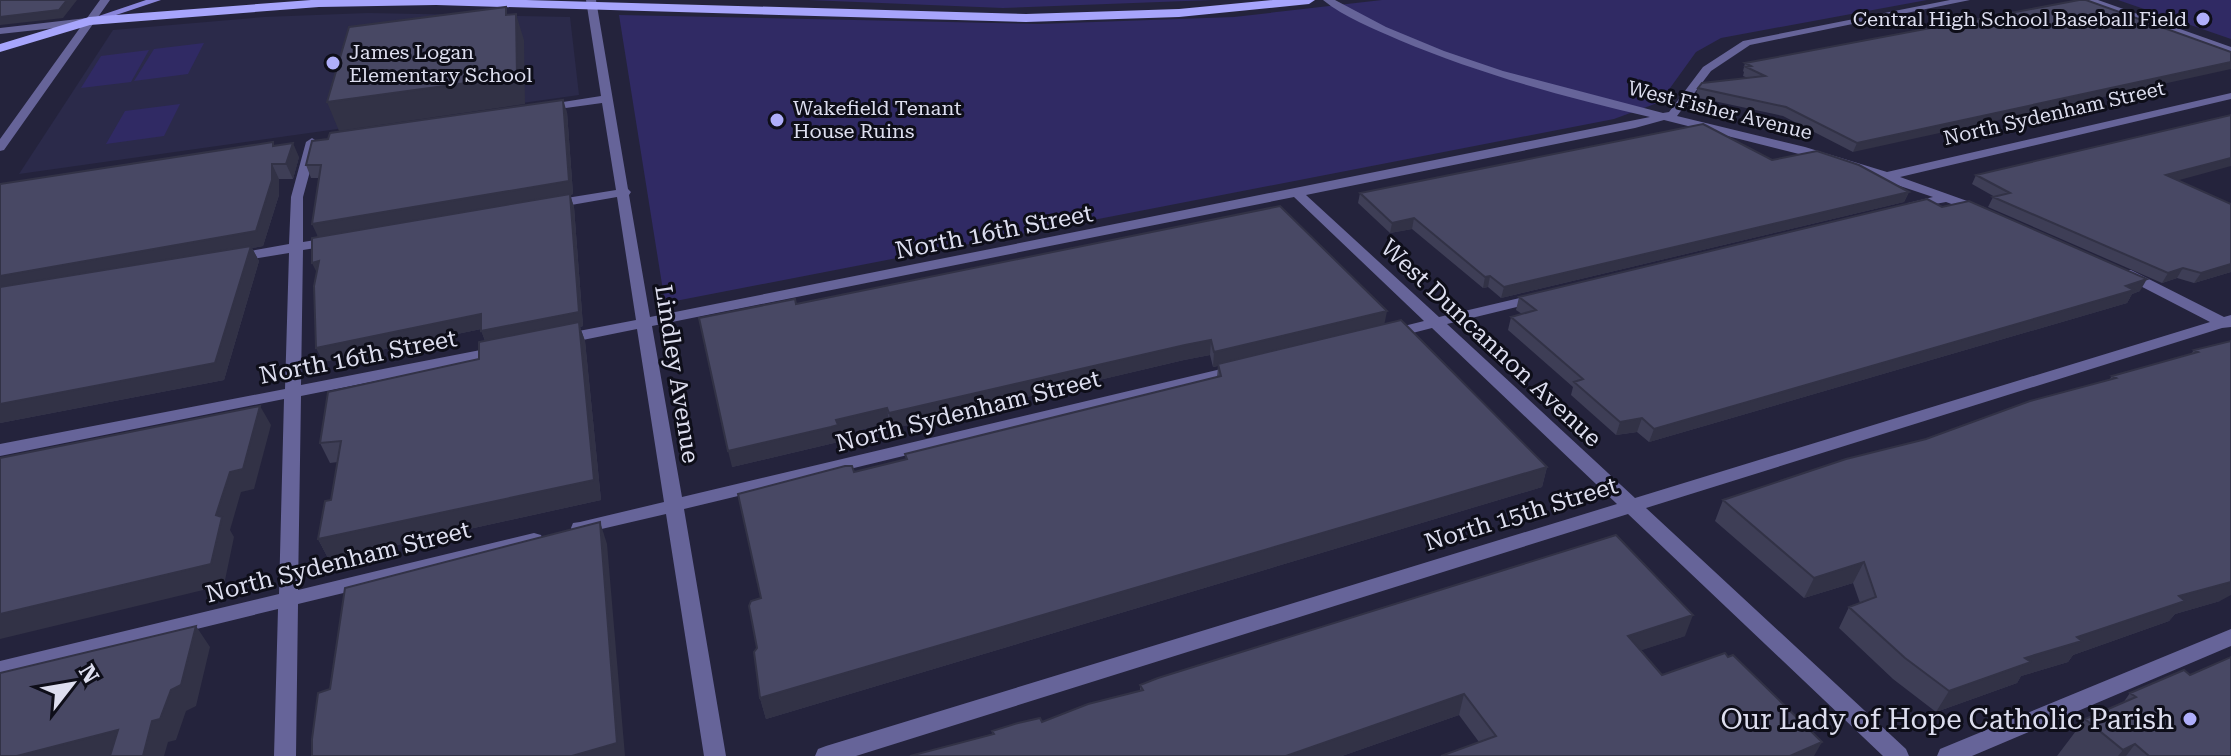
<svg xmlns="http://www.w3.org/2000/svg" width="2231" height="756" font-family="'Roboto Serif',serif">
  <rect width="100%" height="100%" fill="#24233c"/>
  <path fill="#2b2a4a" d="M368 13 570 17 579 95 19 174 113 30 264 17Z"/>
  <path fill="#302a64" d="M808 0H1212L1003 8Z
    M1382 0H1927L1721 38 1696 52 1660 102 1614 119 665 303 619 15 1039 24 1234 17Z
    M2118 0H2231V39Z
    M204 43 188 74 134 81 154 49Z
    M149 50 131 82 81 88 101 56Z
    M180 104 164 136 106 144 125 111Z"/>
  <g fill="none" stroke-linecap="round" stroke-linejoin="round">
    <path fill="#666499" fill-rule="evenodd" d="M100 0H110L4 150 0 151V139L82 25 0 34V28L87 18Z
      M586 0H596L628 189 631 192 629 195 650 317 1650 117C1564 97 1480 74 1399 40 1374 29 1344 17 1323 0H1335L1386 27 1444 51 1503 71 1663 113 1669 112 1703 67 1743 41 1950 0H1970L1750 45 1711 71 1677 116 1805 147 1887 172 2231 93V99L1900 177 1984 207 1986 210 1979 214 1946 202 1908 209V203L1933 197 1819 159 1664 120 1635 128 1306 195 1439 317 1537 294 1542 295 1544 298 1542 301 1447 324 1635 498 2210 322 2121 276 2119 273 2121 270H2131L2224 317 2231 315V327L2222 328 1646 508 1906 749 1909 756H1883L1628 514 856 756H815L818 749 826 746 1617 504 1432 328 1389 339 1384 337 1381 334 1384 331 1424 321 1294 197 652 326 682 497 1238 365 1246 370 1238 375 684 509 726 756H704L666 514 580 534 573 533 571 528 573 523 580 522 664 502 637 329 563 344 555 339 563 334 636 320 617 197 554 208 547 204 554 200 616 190 602 103 544 111 538 108 544 105 601 96Z
      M2084 0H2098L2231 47V53Z
      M312 138 318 142 303 197V242L334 237 341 241 334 245 303 250 301 385 501 346 509 351 501 356 301 396 298 590 534 533 541 535 543 540 541 545 534 547 298 604 296 756H274L278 609 0 677V661L279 594 284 399 0 456V444L285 389 289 253 234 262 227 258 234 254 289 244 291 197 306 142Z
      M2231 629V646L1972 756H1937L1940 749Z"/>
    <path fill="#8a86db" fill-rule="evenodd" d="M146 0H161L92 23 84 21Z"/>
    <path fill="#a7a5fc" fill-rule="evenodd" d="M311 0H526L1026 14 1179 9 1273 0H1315L1309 4 1179 17 1026 22 436 5 319 7 90 25 0 52V44L89 17Z"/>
  </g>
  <path fill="#3e3e56" d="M2079 0 1853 152 1783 116 1695 97 1698 88 1748 78 1743 76 1744 72 1743 71 1745 63Z
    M567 112 573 194 570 195 574 207 583 326 580 327 585 341 601 500 329 560 318 539 331 500 338 462 330 463 320 443 479 359 485 341 481 329 323 362 317 272 319 178H311L306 165Z
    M274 145 299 157 293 179H279V195L263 246 252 248 259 261 224 380 0 423V184Z
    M1772 160 1909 192 1904 202 1501 298 1488 287 1483 288 1412 229 1390 233 1358 203 1360 193Z
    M1976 175 2177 180 2231 272 2194 283 2177 278 2162 283 1988 207 1993 197H1995L1972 184Z
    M1942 207 2140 291 2132 294 2127 303 1649 442 1637 432 1616 435 1571 395 1573 387 1508 330 1511 317 1522 314 1516 310 1519 297Z
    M796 304 1385 324 1547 467 1542 487 766 719 760 698 757 648 761 598 854 472 906 459 905 454 1217 377 1218 366 1213 367 1210 355 1184 360 891 429 889 423 839 435 840 441 834 443 732 467Z
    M2231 341 2220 601 2175 614 2169 621 2073 655 2068 662 2021 676 2017 683 1936 712 1893 679 1839 628 1849 607 1860 603 1853 583 1804 598 1715 521 1723 500 1926 439 2109 380 2112 376 2191 354 2194 350Z
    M1685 636 1641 650 1662 675 1479 742 1459 715 1342 756H910L992 734V731L1042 722 1140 691V685Z
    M2190 675 2231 756H2057L2085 719 2123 703 2130 693Z"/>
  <path fill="#323246" d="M67 0H77L63 18 0 25V17Z
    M516 14 524 40 525 104 339 131 327 102Z
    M2231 62V69L1853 152 1857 143Z
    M563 100 567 112 573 194 570 195 574 207 583 326 580 327 585 341 601 500 329 560 318 539 594 480 487 345 481 331 579 312 318 237 312 224Z
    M293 143 299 157 293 179 286 164Z
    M2231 158V166L2161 185 2166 175Z
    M272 164 279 179V195L263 246 252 248 259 261 224 380 0 423V276Z
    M1909 192 1904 202 1501 298 1504 287Z
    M1414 218 1412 229 1390 233 1392 223Z
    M319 261V277L312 263Z
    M2231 264V272L2194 283 2201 273Z
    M2183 268 2177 278 2162 283 2168 273Z
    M1490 276 1488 287 1483 288 1485 277Z
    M2147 279 2140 291 2132 294 2127 303 1649 442 1654 429 2126 286Z
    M1387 311 1384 326 1213 367 1214 352Z
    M481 314 486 328 323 362 316 348Z
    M1211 340 1210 355 1184 360 891 429 889 413 1185 345Z
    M260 406 271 425 254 489 241 492 230 530 234 537 224 585 0 639V614L230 472Z
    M887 408 889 423 839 435 840 441 834 443 732 467 728 451 836 420Z
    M1642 418 1637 432 1616 435 1620 422Z
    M1547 467 1542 487 766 719 760 698Z
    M600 522 607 544 625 756H572Z
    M1864 562 1853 583 1804 598 1814 578Z
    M2231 582V595L2220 601 2175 614 2169 621 2073 655 2068 662 2021 676 2017 683 1936 712 1949 691 2025 658 2179 596Z
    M1693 615 1685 636 1621 657 1628 636Z
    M196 626 210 647 196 706 186 711 176 740 168 742 164 756H143L152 721Z
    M1464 694 1459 715 1342 756H1286Z
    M118 730 115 756H17Z
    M1822 742 1814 756H1790Z
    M2135 744 2126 756H2118L2123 750Z"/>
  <path fill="#484864" stroke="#323246" stroke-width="2" d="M0 0H67L59 10 0 17Z
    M2079 0H2086L2231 52V62L1857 143 1786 107 1698 88 1702 83 1765 76 1746 67 1751 66 1745 63Z
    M506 7V15L516 14 517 76 327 102 349 27Z
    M563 100 569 181 312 224 321 165H306L312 141 328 139 330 133Z
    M2231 115V158L2166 175 2231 204V264L2201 273 2183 268 2168 273 1993 197 2010 193 1976 175Z
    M1703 124 1772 160 1817 151 1859 165 1909 192 1504 287 1490 276 1485 277 1414 218 1392 223 1360 193Z
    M273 142V146L293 143 286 164H272V180L256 231 0 276V184Z
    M570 194 579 312 481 331V314L316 348 314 286 319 261 312 263V238Z
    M1927 199 1942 207 1969 201 2147 279 2126 286 2134 290 1654 429 1642 418 1620 422 1574 382 1583 379 1511 317 1536 310 1519 297Z
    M1280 206 1387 311 1214 352 1211 340 1185 345 889 413 887 408 836 420 838 425 831 427 728 451 699 318 795 299 796 304Z
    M251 246 215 363 0 404V287Z
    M1401 320 1547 467 760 698 754 652 757 648 749 606 751 601 761 598 738 494 845 466H852L854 472 907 459 905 454 1221 376 1218 364Z
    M579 322 594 480 318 539 325 501 331 500 341 441 320 443 328 392 479 359V342Z
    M2231 341V582L2179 596 2185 601 2077 637 2082 641 2025 658 2031 662 1949 691 1905 658 1849 607 1876 597 1864 562 1814 578 1723 500 1846 459 1926 439 2030 401 2116 378 2112 376 2198 352 2194 350Z
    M260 406 243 469 230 472 216 515 222 517 211 564 0 614V458Z
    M600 522 617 743 572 756H312V739L318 693 330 689 345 588Z
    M1616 535 1693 615 1628 636 1662 675 1725 653 1728 657 1733 655 1822 742 1790 756H1441L1496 736 1464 694 1286 756H910L994 734 992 731 1018 723 1040 718 1042 722 1088 704 1143 690 1140 685 1158 678Z
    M196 626 181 685 171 690 160 719 152 721 143 756H110L118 730 17 756H0V673Z
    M2231 657V756H2149L2135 744 2123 750 2085 719 2136 697 2130 693 2184 670 2190 675Z"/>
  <g fill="#afaefa" stroke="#0e0e19" stroke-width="3">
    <circle cx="2203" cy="19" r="8"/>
    <circle cx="333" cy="63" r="8"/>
    <circle cx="777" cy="120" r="8"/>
    <circle cx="2190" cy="719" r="8"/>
  </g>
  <g text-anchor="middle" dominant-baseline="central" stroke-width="6" stroke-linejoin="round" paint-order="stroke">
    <g font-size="20" fill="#dddeef" stroke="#0e0e19" text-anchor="start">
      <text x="2187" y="19" text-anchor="end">Central High School Baseball Field</text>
      <text x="349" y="52">James Logan<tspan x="349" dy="23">Elementary School</tspan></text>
      <text x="793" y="108">Wakefield Tenant<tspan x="793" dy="23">House Ruins</tspan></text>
    </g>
    <g font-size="20" fill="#dddeef" stroke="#0e0e19">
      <text transform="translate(1720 110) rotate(14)">West Fisher Avenue</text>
      <text transform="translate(2054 113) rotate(-13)">North Sydenham Street</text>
    </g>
    <g font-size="24" fill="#dddeef" stroke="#0e0e19">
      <text transform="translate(994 232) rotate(-11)">North 16th Street</text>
      <text transform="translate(1491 343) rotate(43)">West Duncannon Avenue</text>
      <text transform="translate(358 357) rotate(-11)">North 16th Street</text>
      <text transform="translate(677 374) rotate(81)">Lindley Avenue</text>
      <text transform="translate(968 411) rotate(-14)">North Sydenham Street</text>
      <text transform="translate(1521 514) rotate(-17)">North 15th Street</text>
      <text transform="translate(338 562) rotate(-14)">North Sydenham Street</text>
    </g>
    <g font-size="28" fill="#dddeef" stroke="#0e0e19" text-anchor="end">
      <text x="2174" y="719">Our Lady of Hope Catholic Parish</text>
    </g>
  </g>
  <g transform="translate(72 684) rotate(59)" stroke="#0e0e19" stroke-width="6" paint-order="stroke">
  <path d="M0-6L14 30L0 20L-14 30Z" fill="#dddeef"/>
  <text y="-12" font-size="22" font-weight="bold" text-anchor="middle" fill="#dddeef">N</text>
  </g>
</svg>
